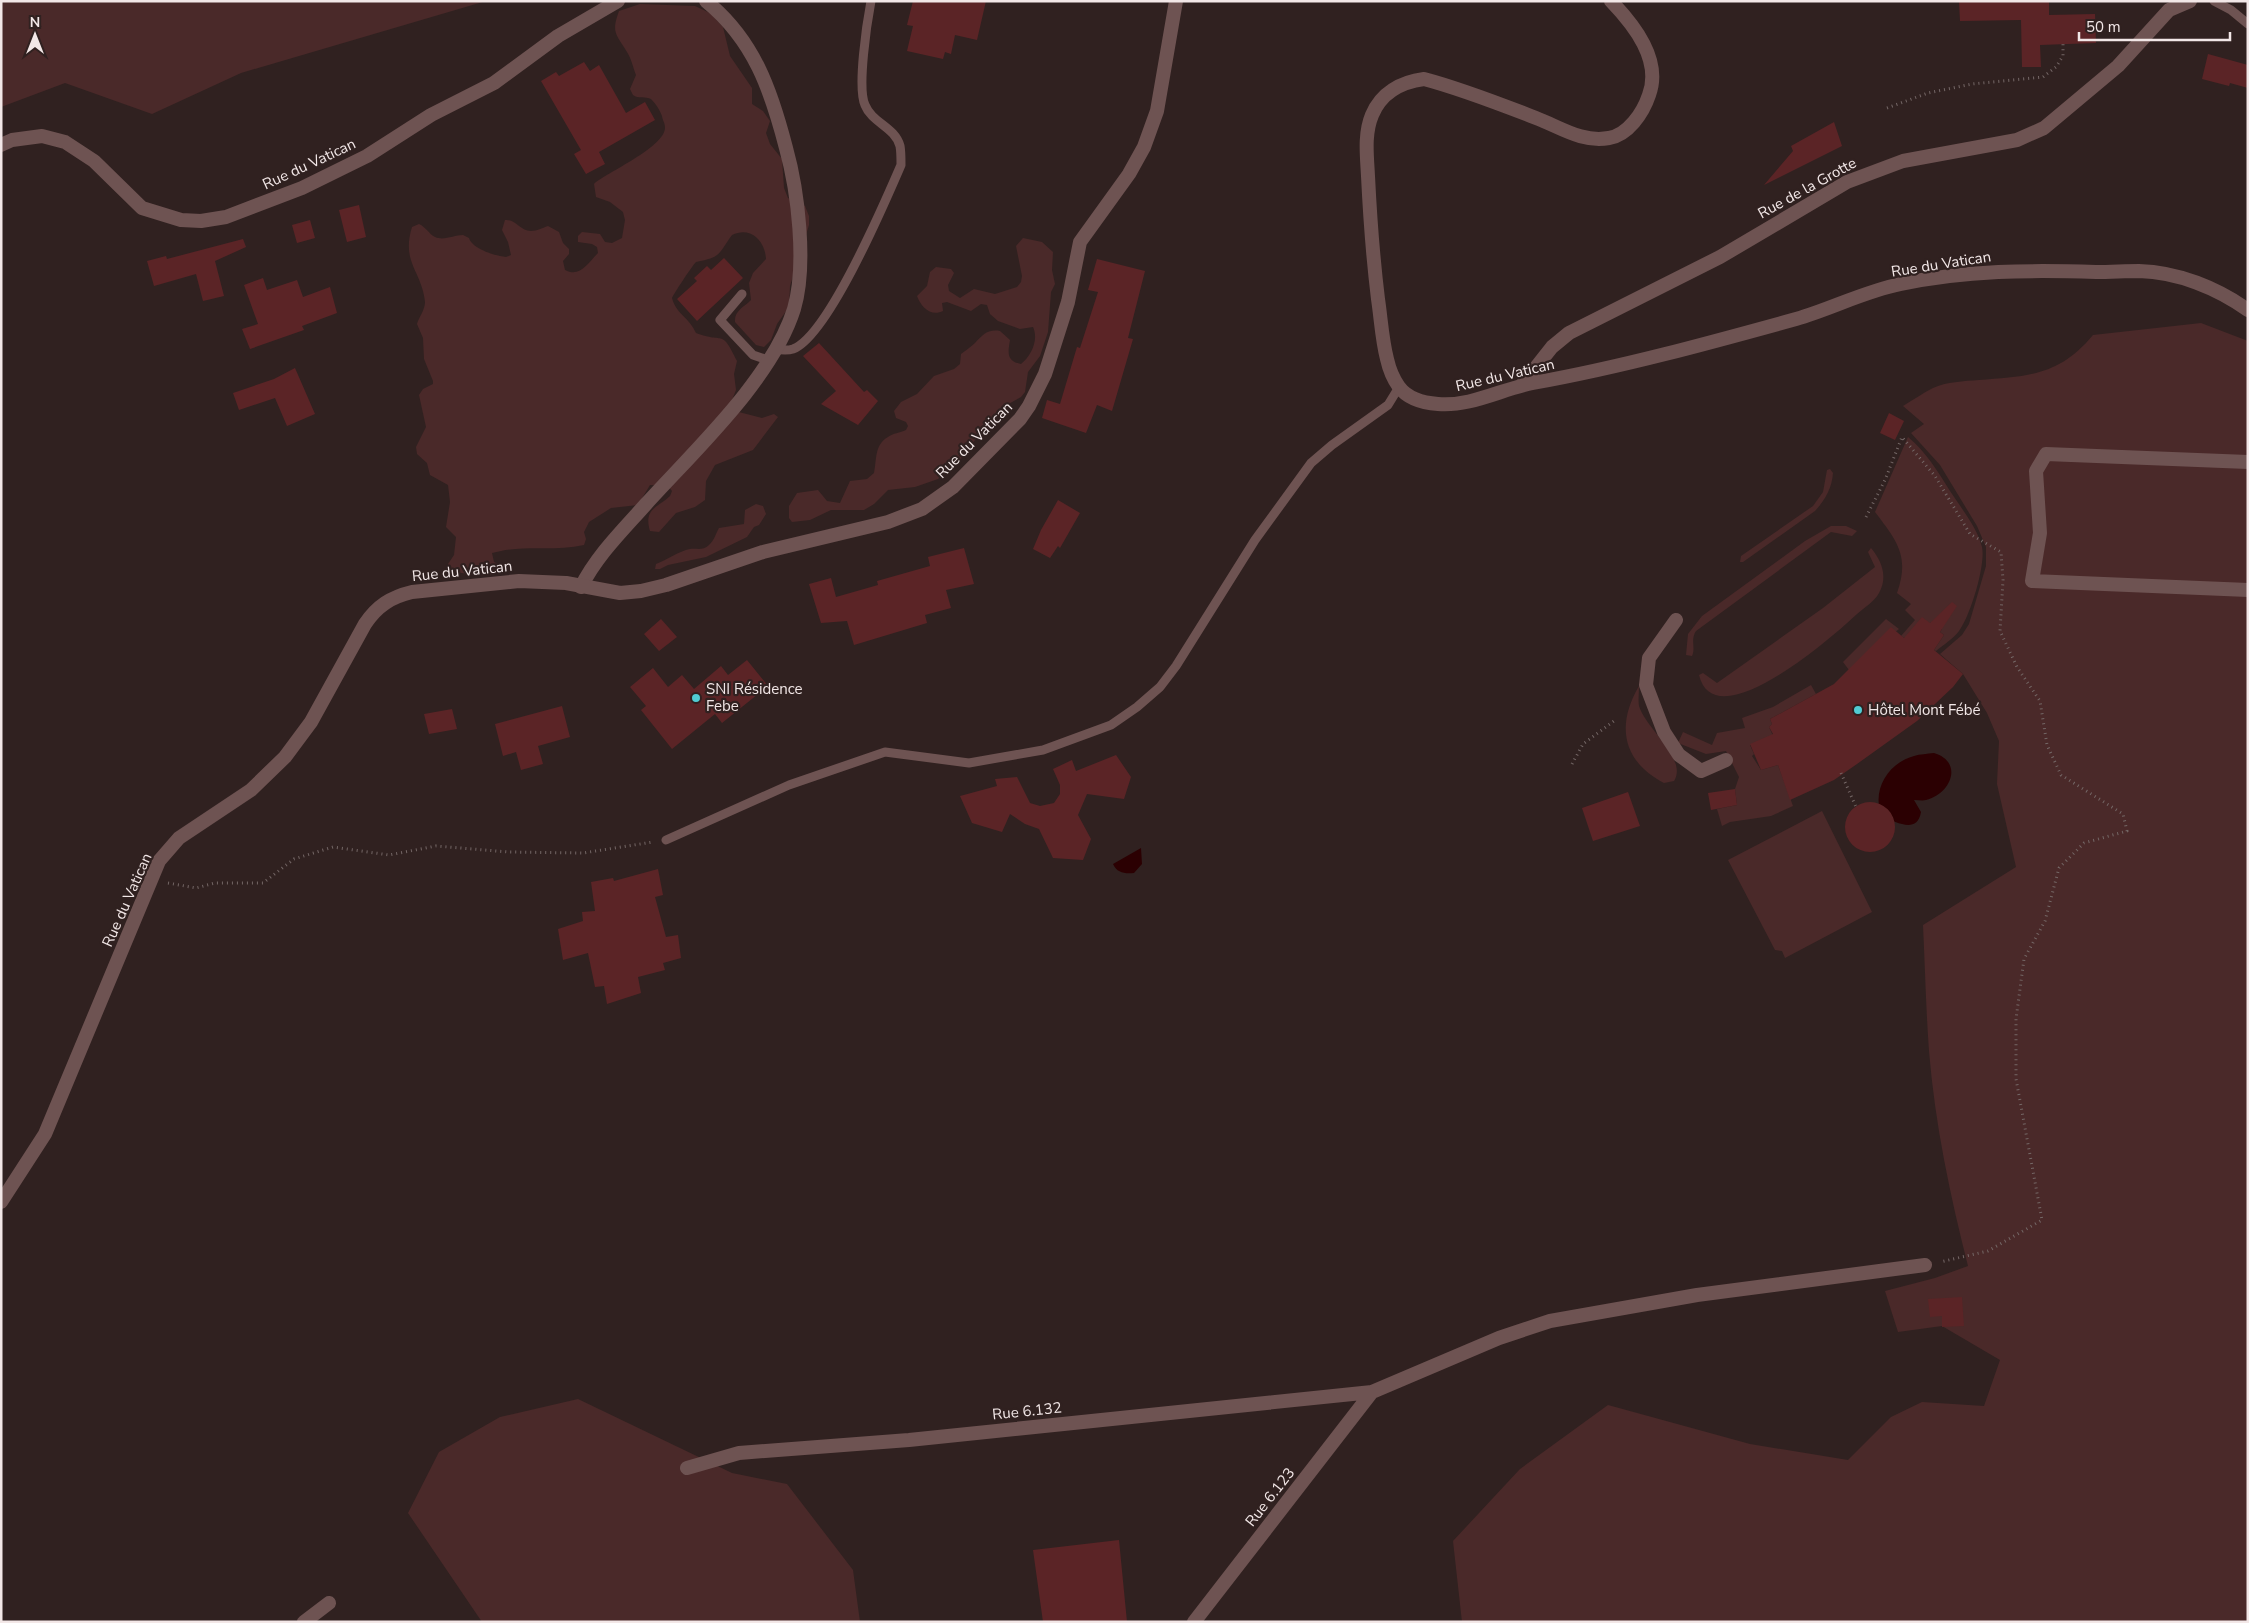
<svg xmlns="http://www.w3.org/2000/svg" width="2249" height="1623" font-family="'Nunito Sans',sans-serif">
  <rect width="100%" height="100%" fill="#302120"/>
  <path fill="#4a2929" d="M1 1H486L241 73 152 114 65 83 1 107Z
    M640 4 695 6 710 13 723 27 730 56 752 88V104L763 111 770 121 766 133 770 144 782 159 784 188 788 198 805 206 809 216V225L790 286 789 307 777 324 771 340 764 347 756 345 735 322C734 311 744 307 751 300L749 283 753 273 766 259C765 241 751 226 732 235 718 254 722 257 696 262 692 266 673 295 672 298 676 314 689 317 696 333 725 344 721 328 737 361L734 374 736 390 732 400 735 411 762 418 774 414 778 417 753 450 715 465 706 481 705 500 695 507 676 513 659 532 650 531C643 508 659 507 670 496L672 491 668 486 650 485 638 505 611 508 589 522 584 532 586 539 584 545C554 552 522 544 492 553L494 562 504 567V569C489 581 467 573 450 571L448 564 454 555 456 537 446 527 450 502 448 485 430 475 427 463 417 454 416 447 426 427 419 395 423 389 433 384V381L424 359 423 338 417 324C419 317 425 310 425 302 422 271 401 263 412 227L419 224C426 227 429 234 435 237 444 241 454 235 463 235L469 238C472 249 496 256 506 257L511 255 508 242 502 230 505 220C516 219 520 231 531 231 537 231 542 228 548 226L559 232 563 243 569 249V254L563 261 565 270C580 278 588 263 598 253L597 247 592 244 578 242V236L582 232 600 234 605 242 612 243 622 238 625 220 623 212 610 202 596 197 594 184C607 172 666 147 665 127 665 123 662 119 662 116 660 110 655 103 651 99 646 96 638 99 633 95L630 89 636 75C633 67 631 58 627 52 616 34 611 33 619 11Z
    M1023 238 1042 242 1053 252 1052 270 1055 284 1051 292 1048 332 1040 356 1028 372 1025 392 1021 397 1003 407 985 433 975 440 964 456 938 479 915 487 888 490 874 504 864 510H831L810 520 792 522 789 518V506L797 493 818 490 827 501 840 503 850 481 867 479 874 473C877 460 874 445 888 437 893 433 900 433 906 430L908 426 906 422 896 418 894 411 901 402 917 394 934 376 954 369 960 364 961 354C966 350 971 347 975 343 983 335 987 329 1000 331L1010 340C1008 352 1006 361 1021 364 1031 356 1039 340 1033 327L1020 329 998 321 990 314 987 305 981 304 971 311 947 302 942 303 943 311C931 317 921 307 917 296L927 286 930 272 936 267 951 269 954 273 948 285 949 291 960 298 974 289 995 294 1017 287 1021 282 1022 276 1016 246Z
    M2201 323 2248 341V1622H1462L1453 1541 1520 1469 1608 1405 1750 1444 1848 1460 1891 1417 1922 1402 1984 1406 2000 1360 1942 1326 1898 1332 1885 1291 1935 1278 1968 1266C1950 1195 1935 1124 1929 1051 1926 1010 1925 967 1923 925L2016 867 1997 784 1999 741 1987 713 1963 674 1940 654 1962 635 1969 624 1986 566V547L1977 526 1940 465 1911 433 1924 424 1903 406C1913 400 1923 393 1933 388 1946 382 1964 381 1979 380 2028 376 2059 376 2093 335Z
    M1908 437C1926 452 1937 470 1950 491 1961 508 1977 527 1982 547 1986 565 1970 617 1959 631 1953 639 1943 645 1936 651L1934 650 1944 635 1940 632 1942 629 1932 622 1904 638 1901 636 1915 620 1905 610 1911 604 1897 593C1910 556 1897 541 1875 512Z
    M1830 469 1833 473C1832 488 1825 500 1815 511L1743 562H1740L1741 556 1813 506 1823 492 1827 470Z
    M756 504 763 506 766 514 759 525 754 527 747 537 706 557 668 565 660 569H655L656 564C667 560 679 551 690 549 697 548 703 551 709 545 714 541 716 533 719 528L744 524 745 510Z
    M1831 526H1846L1857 531 1852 536 1831 532 1696 631C1690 640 1696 648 1692 656L1686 655 1688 634 1702 616 1805 541Z
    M1871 548C1882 561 1888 577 1879 593 1875 601 1864 608 1857 614 1836 634 1715 741 1699 675L1703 673 1717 683 1823 608 1875 567 1868 552Z
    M1886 619 1899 629 1849 670 1843 662Z
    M1811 685 1816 694 1770 719 1772 724 1769 727 1774 738 1750 745 1754 754 1752 756 1761 770 1778 765 1793 806 1771 816 1730 822 1722 826 1717 809 1737 805 1735 789 1739 777 1726 751 1706 754 1678 743 1683 732 1712 745 1717 733 1745 728 1742 718 1773 707Z
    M1639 686C1639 693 1638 700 1639 706 1646 729 1688 759 1674 781L1664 783C1622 761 1616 725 1639 686Z
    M1822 811 1872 912 1785 958 1782 951 1775 950 1728 860Z
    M578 1399 732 1473 787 1484 853 1570 860 1622H482L408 1513 439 1452 500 1417Z"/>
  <path fill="#2b0002" d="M1934 753C1964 762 1951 794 1926 800 1923 801 1918 800 1914 800L1921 812C1917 835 1896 821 1883 818 1870 793 1887 763 1914 756 1920 754 1927 754 1934 753Z
    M1141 848 1142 864 1134 873C1125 874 1117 873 1113 864Z"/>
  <path fill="#5b2426" d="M913 1H986L977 40 955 35 951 54 945 52 943 59 907 51 913 26 907 25Z
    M1959 1H2049V15L2095 14 2096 43 2040 45 2041 67H2022L2021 20 1960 21Z
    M2208 54 2248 65V88L2230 83 2229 86 2202 79Z
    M584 62 590 71 599 65 626 113 645 102 655 120 599 152 605 164 586 174 574 154 581 150 541 81 556 72 559 76Z
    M1834 122 1842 146 1764 185 1793 151 1791 146Z
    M359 205 366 237 347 242 339 210Z
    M310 220 315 238 297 243 292 225Z
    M243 239 246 247 215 261 224 296 203 301 196 274 154 286 147 261 166 256 167 259Z
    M724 258 743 278 697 321 677 299 697 281 694 278 707 266 711 270Z
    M1097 259 1145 271 1128 338 1133 339 1112 411 1097 405 1086 433 1042 418 1047 400 1060 404 1077 347 1080 348 1098 292 1088 290Z
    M263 278 267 290 297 280 303 297 330 287 337 313 302 326 304 330 250 349 242 329 258 324 244 285Z
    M819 343 864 392 867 390 878 401 858 425 821 404 836 391 803 356Z
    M295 368 315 414 287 426 275 398 239 410 233 393 274 379Z
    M1889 413 1904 421 1895 440 1880 433Z
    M1058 500 1080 513 1060 548 1058 546 1050 558 1033 549 1041 530Z
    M964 548 974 584 946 590 951 608 925 615 927 623 854 645 847 621 821 623 809 584 831 578 836 597 878 585 877 581 930 566 928 557Z
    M1952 602 1957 606 1940 632 1944 635 1934 650 1963 674 1953 687 1917 721 1857 764 1834 780 1790 800 1778 765 1761 770 1750 744 1773 734 1769 727 1772 724 1770 719 1834 684 1891 627 1904 638 1922 617 1930 623Z
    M661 619 677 637 659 651 644 634Z
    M747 660 768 686 722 723 715 714 672 749 641 710 646 706 630 687 653 668 668 687 682 675 694 689 721 666 728 675Z
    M562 706 570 737 538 746 543 764 521 770 516 752 503 756 495 724Z
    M452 709 457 729 429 734 424 714Z
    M1116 755 1131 777 1124 799 1087 794 1078 815 1091 839 1083 860 1053 858 1039 829 1025 824 1010 814 1002 832 972 823 960 796 997 786 995 779 1017 777 1030 803 1040 806 1054 803 1060 794V785L1053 769 1072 760 1076 771Z
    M1735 789 1737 805 1711 810 1708 793Z
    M1628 792 1640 826 1593 841 1582 808Z
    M1845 827a25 25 0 1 1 50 0a25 25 0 1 1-50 0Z
    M658 869 663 895 655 897 666 937 678 935 681 958 663 963 665 970 638 977 641 993 607 1004 604 986 595 987 588 953 563 960 558 929 583 921 582 912 595 911 591 882 613 878 614 881Z
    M1962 1297 1964 1326 1942 1327V1316L1930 1317 1928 1299Z
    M1119 1540 1127 1622H1043L1033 1550Z"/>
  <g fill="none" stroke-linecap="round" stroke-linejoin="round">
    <path stroke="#746766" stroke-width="3" stroke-dasharray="1 4" stroke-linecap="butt" d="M1887 108 1928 93 1972 84 2043 77 2056 67 2063 56V44
      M1866 517 1885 480 1902 437 1935 476 1970 534 2001 552 2003 580 2000 631 2017 667 2040 701 2047 745 2061 775 2123 814 2127 831 2084 843 2059 868 2045 921 2024 959 2016 1019V1079L2042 1220 1988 1251 1940 1262
      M1572 764 1583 744 1614 721
      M1841 773 1856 807
      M168 883 196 888 215 883H263L294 859 333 847 389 855 436 846 508 852 583 853 653 842"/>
    <path stroke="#6e5352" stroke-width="9" d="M2214 1 2231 10 2248 24
      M742 294 720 320 753 355 768 360
      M774 349C780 350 787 351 793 349 828 336 885 202 901 165 901 159 901 151 900 146 895 127 872 123 865 105 857 88 867 22 871 1
      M666 840 789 785 885 752 969 763 1043 750 1111 725 1137 707 1160 687 1176 666 1255 540 1311 463 1332 445 1388 405 1399 387"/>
    <path stroke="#6e5352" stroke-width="14" d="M1 145 12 140 42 136 65 142 94 161 142 208 181 220 201 221 226 217 302 188 367 156 431 115 494 83 558 36 618 1
      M1522 385 1552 347 1569 333 1720 257 1847 182 1903 161 2017 140 2044 128 2118 66 2169 10 2190 1
      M2248 462 2046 454 2036 471 2040 533 2032 581 2248 590
      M581 587C597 555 623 530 646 504 695 450 772 379 794 309 807 265 798 191 786 148 771 90 754 40 706 1
      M1676 620 1649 658 1646 685 1664 732 1679 755 1701 771 1726 760
      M687 1468 739 1453 909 1440 1372 1392 1499 1338 1550 1321 1697 1295 1925 1265
      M304 1622 329 1603
      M1194 1622 1372 1392"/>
    <path stroke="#6e5352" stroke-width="14" d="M1611 1C1634 25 1662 60 1649 95 1643 113 1628 135 1609 138 1582 143 1560 127 1536 118 1500 104 1462 89 1424 79 1401 82 1381 93 1372 115 1364 134 1367 156 1368 176 1370 217 1373 258 1378 299 1381 319 1382 340 1387 359 1389 368 1394 380 1399 387 1408 399 1424 403 1438 404 1470 407 1502 389 1533 383 1622 367 1709 343 1796 319 1831 309 1865 291 1901 284 1966 270 2030 270 2096 272 2111 272 2125 271 2139 271 2178 272 2217 288 2248 310
      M1 1202 45 1134 159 861 179 838 251 790 285 757 311 722 365 624C377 606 391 597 412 592L519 581 566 583 620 593 641 591 666 585 763 552 888 522 922 509 953 487 1020 419 1029 406 1045 374 1068 302 1080 242 1129 174 1144 147 1157 111 1176 1"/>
  </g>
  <g fill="#51ccd3" stroke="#302120" stroke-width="2">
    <circle cx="696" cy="698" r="5"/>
    <circle cx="1858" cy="710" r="5"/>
  </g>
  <g text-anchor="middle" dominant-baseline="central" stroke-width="4.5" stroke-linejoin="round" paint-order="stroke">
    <g font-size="15" fill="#f2e7e7" stroke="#302120">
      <text transform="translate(309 164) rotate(-25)">Rue du Vatican</text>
      <text transform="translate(1807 188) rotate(-29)">Rue de la Grotte</text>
      <text transform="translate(1941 264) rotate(-9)">Rue du Vatican</text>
      <text transform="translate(1505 375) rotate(-13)">Rue du Vatican</text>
      <text transform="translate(974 440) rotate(-45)">Rue du Vatican</text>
      <text transform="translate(462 571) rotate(-6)">Rue du Vatican</text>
      <text transform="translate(127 900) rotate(-66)">Rue du Vatican</text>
      <text transform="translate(1027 1411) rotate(-6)">Rue 6.132</text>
      <text transform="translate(1270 1497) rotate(-52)">Rue 6.123</text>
    </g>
    <g font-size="15" fill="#f2e7e7" stroke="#302120" text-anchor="start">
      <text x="706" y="689">SNI Résidence<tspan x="706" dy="17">Febe</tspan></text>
      <text x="1868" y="710">Hôtel Mont Fébé</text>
    </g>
  </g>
  <rect width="2249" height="1623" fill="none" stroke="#f2e7e7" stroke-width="5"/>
  <g transform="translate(35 35)" stroke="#302120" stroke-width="4" paint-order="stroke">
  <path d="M0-4L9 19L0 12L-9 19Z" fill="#f2e7e7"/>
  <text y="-8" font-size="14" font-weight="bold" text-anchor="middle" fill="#f2e7e7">N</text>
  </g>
  <path d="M2079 32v8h151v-8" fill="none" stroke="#f2e7e7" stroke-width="2.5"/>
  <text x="2086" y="32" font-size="15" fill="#f2e7e7" stroke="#302120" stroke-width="4" paint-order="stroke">50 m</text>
</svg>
